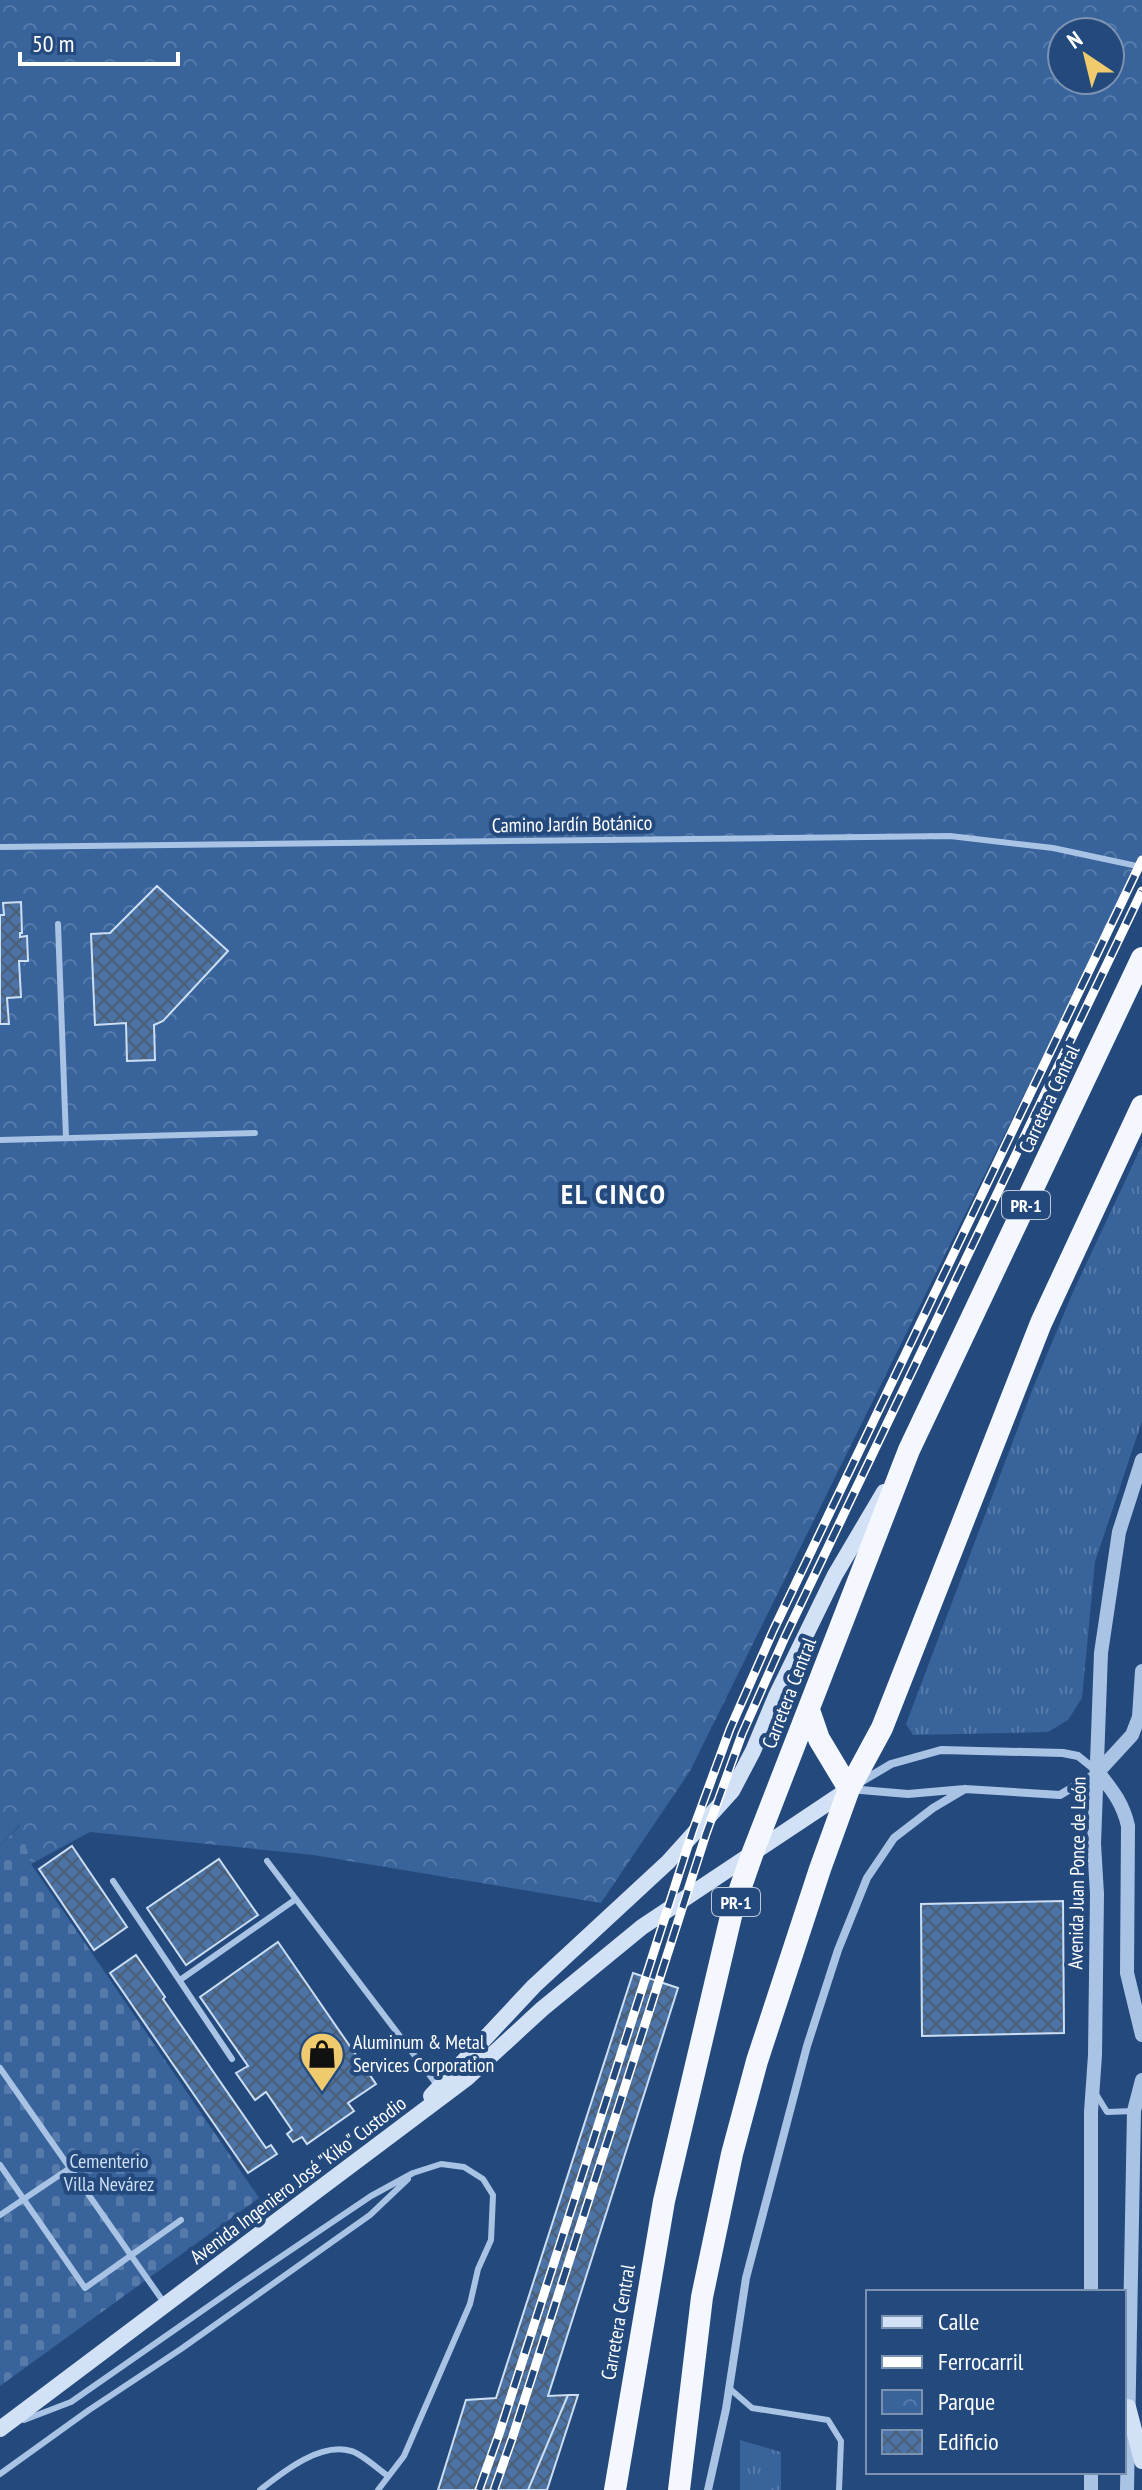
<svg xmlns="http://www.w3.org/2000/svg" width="1142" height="2490" font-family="'PT Sans Narrow',sans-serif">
  <defs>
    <pattern id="grass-tufts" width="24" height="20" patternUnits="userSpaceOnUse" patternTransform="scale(2)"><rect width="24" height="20" fill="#38639b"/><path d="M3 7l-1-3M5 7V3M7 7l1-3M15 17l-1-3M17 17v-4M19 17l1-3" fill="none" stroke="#567aaa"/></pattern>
    <pattern id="cemetery-stones" width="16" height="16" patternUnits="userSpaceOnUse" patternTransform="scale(2)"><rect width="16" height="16" fill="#38639b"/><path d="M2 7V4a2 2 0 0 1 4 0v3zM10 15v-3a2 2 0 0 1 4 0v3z" fill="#567aaa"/></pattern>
    <pattern id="park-crowns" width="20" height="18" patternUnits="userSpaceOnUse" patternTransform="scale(2)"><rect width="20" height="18" fill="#38639b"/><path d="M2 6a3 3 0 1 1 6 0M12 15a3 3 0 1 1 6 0" fill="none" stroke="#567aaa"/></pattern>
    <pattern id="building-cross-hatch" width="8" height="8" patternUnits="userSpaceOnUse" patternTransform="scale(2)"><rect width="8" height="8" fill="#4c73a6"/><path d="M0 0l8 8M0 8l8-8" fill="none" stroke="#4c5e74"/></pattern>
  </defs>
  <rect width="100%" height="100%" fill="#244a7d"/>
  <path fill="url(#grass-tufts)" d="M1142 1145V1421L1095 1562 1082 1698 1068 1720 1048 1732 913 1735 906 1724 1033 1388 1073 1292Z
    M740 2440 781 2452V2490H740Z"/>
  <path fill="url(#cemetery-stones)" d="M21 1825 31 1864 259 2198 0 2386V1846Z"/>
  <path fill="url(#park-crowns)" fill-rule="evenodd" d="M0 0H1142V856L690 1771 601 1903 313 1855 90 1832 31 1864 20 1825 0 1846ZM1062 32H1110V80H1062Z"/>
  <path fill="url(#building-cross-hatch)" stroke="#ccdef4" stroke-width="2" d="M157 886 228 951 163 1021 154 1025 155 1060 127 1061 126 1023 95 1025 91 934 110 933Z
    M21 902 22 933H20V937L27 936 28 961H19L21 997 7 998 9 1024H0V915H4L3 903Z
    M72 1846 127 1927 94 1950 39 1869Z
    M219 1859 258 1915 186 1965 147 1908Z
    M1063 1901 1064 2033 922 2036 921 1904Z
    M278 1942 376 2084 348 2103 354 2111 307 2144 302 2137 293 2142 287 2134 292 2130 266 2092 255 2100 236 2073 248 2066 200 1997Z
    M136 1955 165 1997 163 1999 266 2148 271 2145 277 2154 248 2173 110 1973Z
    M633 1973 678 1988 548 2396 568 2395 528 2490H438L466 2400 496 2398Z
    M568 2395H578L547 2490H528Z"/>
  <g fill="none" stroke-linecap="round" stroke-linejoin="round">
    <path stroke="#a9c3e5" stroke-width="6" d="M0 847 950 836 1053 848 1142 867
      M58 924 66 1138
      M0 1140 255 1133
      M267 1861 437 2085
      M113 1881 232 2059
      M180 1980 296 1899
      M0 2068 165 2304
      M1096 2094 1107 2112 1134 2111
      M0 2165 85 2288 181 2220
      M0 2215 70 2168
      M729 2388 752 2408 828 2420 841 2441 839 2490
      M24 2420 71 2402 242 2283 371 2196 413 2173 441 2164 464 2167 483 2179 493 2195 491 2240 478 2269 470 2304 404 2456 378 2490
      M0 2474 89 2410 181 2349 370 2215 408 2179
      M260 2490C283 2472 320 2442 351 2451 361 2453 379 2470 388 2476"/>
    <path stroke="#a9c3e5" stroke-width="8" d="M941 1750 1063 1753 1078 1756 1098 1772 1060 1795 965 1789 908 1794 849 1789 891 1764Z
      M708 2490 726 2409 746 2278 807 2046 838 1950 867 1878 894 1838 933 1808 965 1789"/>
    <path stroke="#a9c3e5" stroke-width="14" d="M1098 1772C1112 1790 1123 1803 1128 1826L1127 1973 1142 2035
      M1098 1772 1132 1735 1139 1717 1142 1671
      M1091 2292V2112L1095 2055 1097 1894 1094 1844 1101 1653 1119 1532 1142 1460
      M1091 2490V2472
      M1127 2490 1134 2111 1142 2080"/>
    <path stroke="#d2e1f5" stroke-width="16" d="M431 2096 534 1986 668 1862 732 1791 753 1751 776 1696 835 1575 884 1492
      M1128 2407 1142 2461
      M0 2429 467 2078 542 2009 642 1927 849 1789"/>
    <path stroke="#f4f8fe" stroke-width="22" d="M809 1710 819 1739 849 1789
      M615 2490 664 2201 732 1912 753 1852 909 1450 1142 958
      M679 2490 702 2297 732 2154 757 2061 820 1869 849 1789 882 1728 1041 1323 1142 1106"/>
    <g stroke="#fff" stroke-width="9">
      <path id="rail" d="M479 2490 499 2434 693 1830 730 1729 773 1631 1142 860
        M494 2490 512 2439 706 1834 742 1734 785 1637 1142 891"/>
    </g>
    <use href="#rail" stroke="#244a7d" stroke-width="6" stroke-dasharray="18" stroke-linecap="butt"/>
  </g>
  <defs>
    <g id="shop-pin" transform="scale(2.3)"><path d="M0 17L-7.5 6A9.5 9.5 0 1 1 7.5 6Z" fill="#f0cb6d" stroke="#244a7d"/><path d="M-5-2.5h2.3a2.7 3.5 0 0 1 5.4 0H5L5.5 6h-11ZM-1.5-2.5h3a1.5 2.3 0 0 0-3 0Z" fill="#111"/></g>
  </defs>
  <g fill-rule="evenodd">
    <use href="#shop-pin" x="322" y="2054"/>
  </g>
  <g text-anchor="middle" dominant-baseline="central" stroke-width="8" stroke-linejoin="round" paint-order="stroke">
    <g fill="#244a7d" stroke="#bdc9d8" stroke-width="2">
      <rect x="1002" y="1191" width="48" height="28" rx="6"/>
      <rect x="712" y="1888" width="48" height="28" rx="6"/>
    </g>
    <g font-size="18" font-weight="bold" fill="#fff">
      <text x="1026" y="1205">PR-1</text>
      <text x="736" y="1902">PR-1</text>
    </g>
    <g font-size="20" fill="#fff" stroke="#244a7d">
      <text transform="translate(572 824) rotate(-1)">Camino Jardín Botánico</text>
      <text transform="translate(1049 1099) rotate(-65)">Carretera Central</text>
      <text transform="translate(789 1693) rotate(-69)">Carretera Central</text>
      <text transform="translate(1077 1873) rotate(-89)">Avenida Juan Ponce de León</text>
      <text transform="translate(298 2180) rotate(-37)">Avenida Ingeniero José "Kiko" Custodio</text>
      <text transform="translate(618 2322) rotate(-80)">Carretera Central</text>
    </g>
    <g font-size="20" fill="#fff" stroke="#244a7d" text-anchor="start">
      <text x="353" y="2042">Aluminum &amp; Metal<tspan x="353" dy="23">Services Corporation</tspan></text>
    </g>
    <g font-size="20" fill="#ccdef4" stroke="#244a7d">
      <text x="109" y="2161">Cementerio<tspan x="109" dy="23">Villa Nevárez</tspan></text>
    </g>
    <g font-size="28" font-weight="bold" letter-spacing="2" fill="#fff" stroke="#244a7d">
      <text x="614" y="1193">EL CINCO</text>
    </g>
  </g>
  <rect x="866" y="2290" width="260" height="184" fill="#244a7d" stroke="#7c92b1" stroke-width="2"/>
  <rect x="882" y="2316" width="40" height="12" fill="#d2e1f5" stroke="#7c92b1" stroke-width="2"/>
  <text x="938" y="2330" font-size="24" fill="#ffffff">Calle</text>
  <rect x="882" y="2356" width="40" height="12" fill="#ffffff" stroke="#7c92b1" stroke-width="2"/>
  <text x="938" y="2370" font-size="24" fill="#ffffff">Ferrocarril</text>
  <rect x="882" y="2390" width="40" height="24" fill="url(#park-crowns)" stroke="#7c92b1" stroke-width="2"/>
  <text x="938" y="2410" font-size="24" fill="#ffffff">Parque</text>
  <rect x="882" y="2430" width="40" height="24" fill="url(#building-cross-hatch)" stroke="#7c92b1" stroke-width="2"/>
  <text x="938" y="2450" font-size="24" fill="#ffffff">Edificio</text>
  <g transform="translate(1086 56) rotate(325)"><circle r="38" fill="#244a7d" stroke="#7c92b1" stroke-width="2"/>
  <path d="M0-6L14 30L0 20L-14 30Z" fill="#f0cb6d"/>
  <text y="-12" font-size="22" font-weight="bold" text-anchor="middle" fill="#ffffff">N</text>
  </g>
  <path d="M20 52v12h158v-12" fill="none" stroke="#ffffff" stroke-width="4"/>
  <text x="32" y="52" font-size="24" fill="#ffffff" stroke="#244a7d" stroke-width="6" paint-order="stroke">50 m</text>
</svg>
